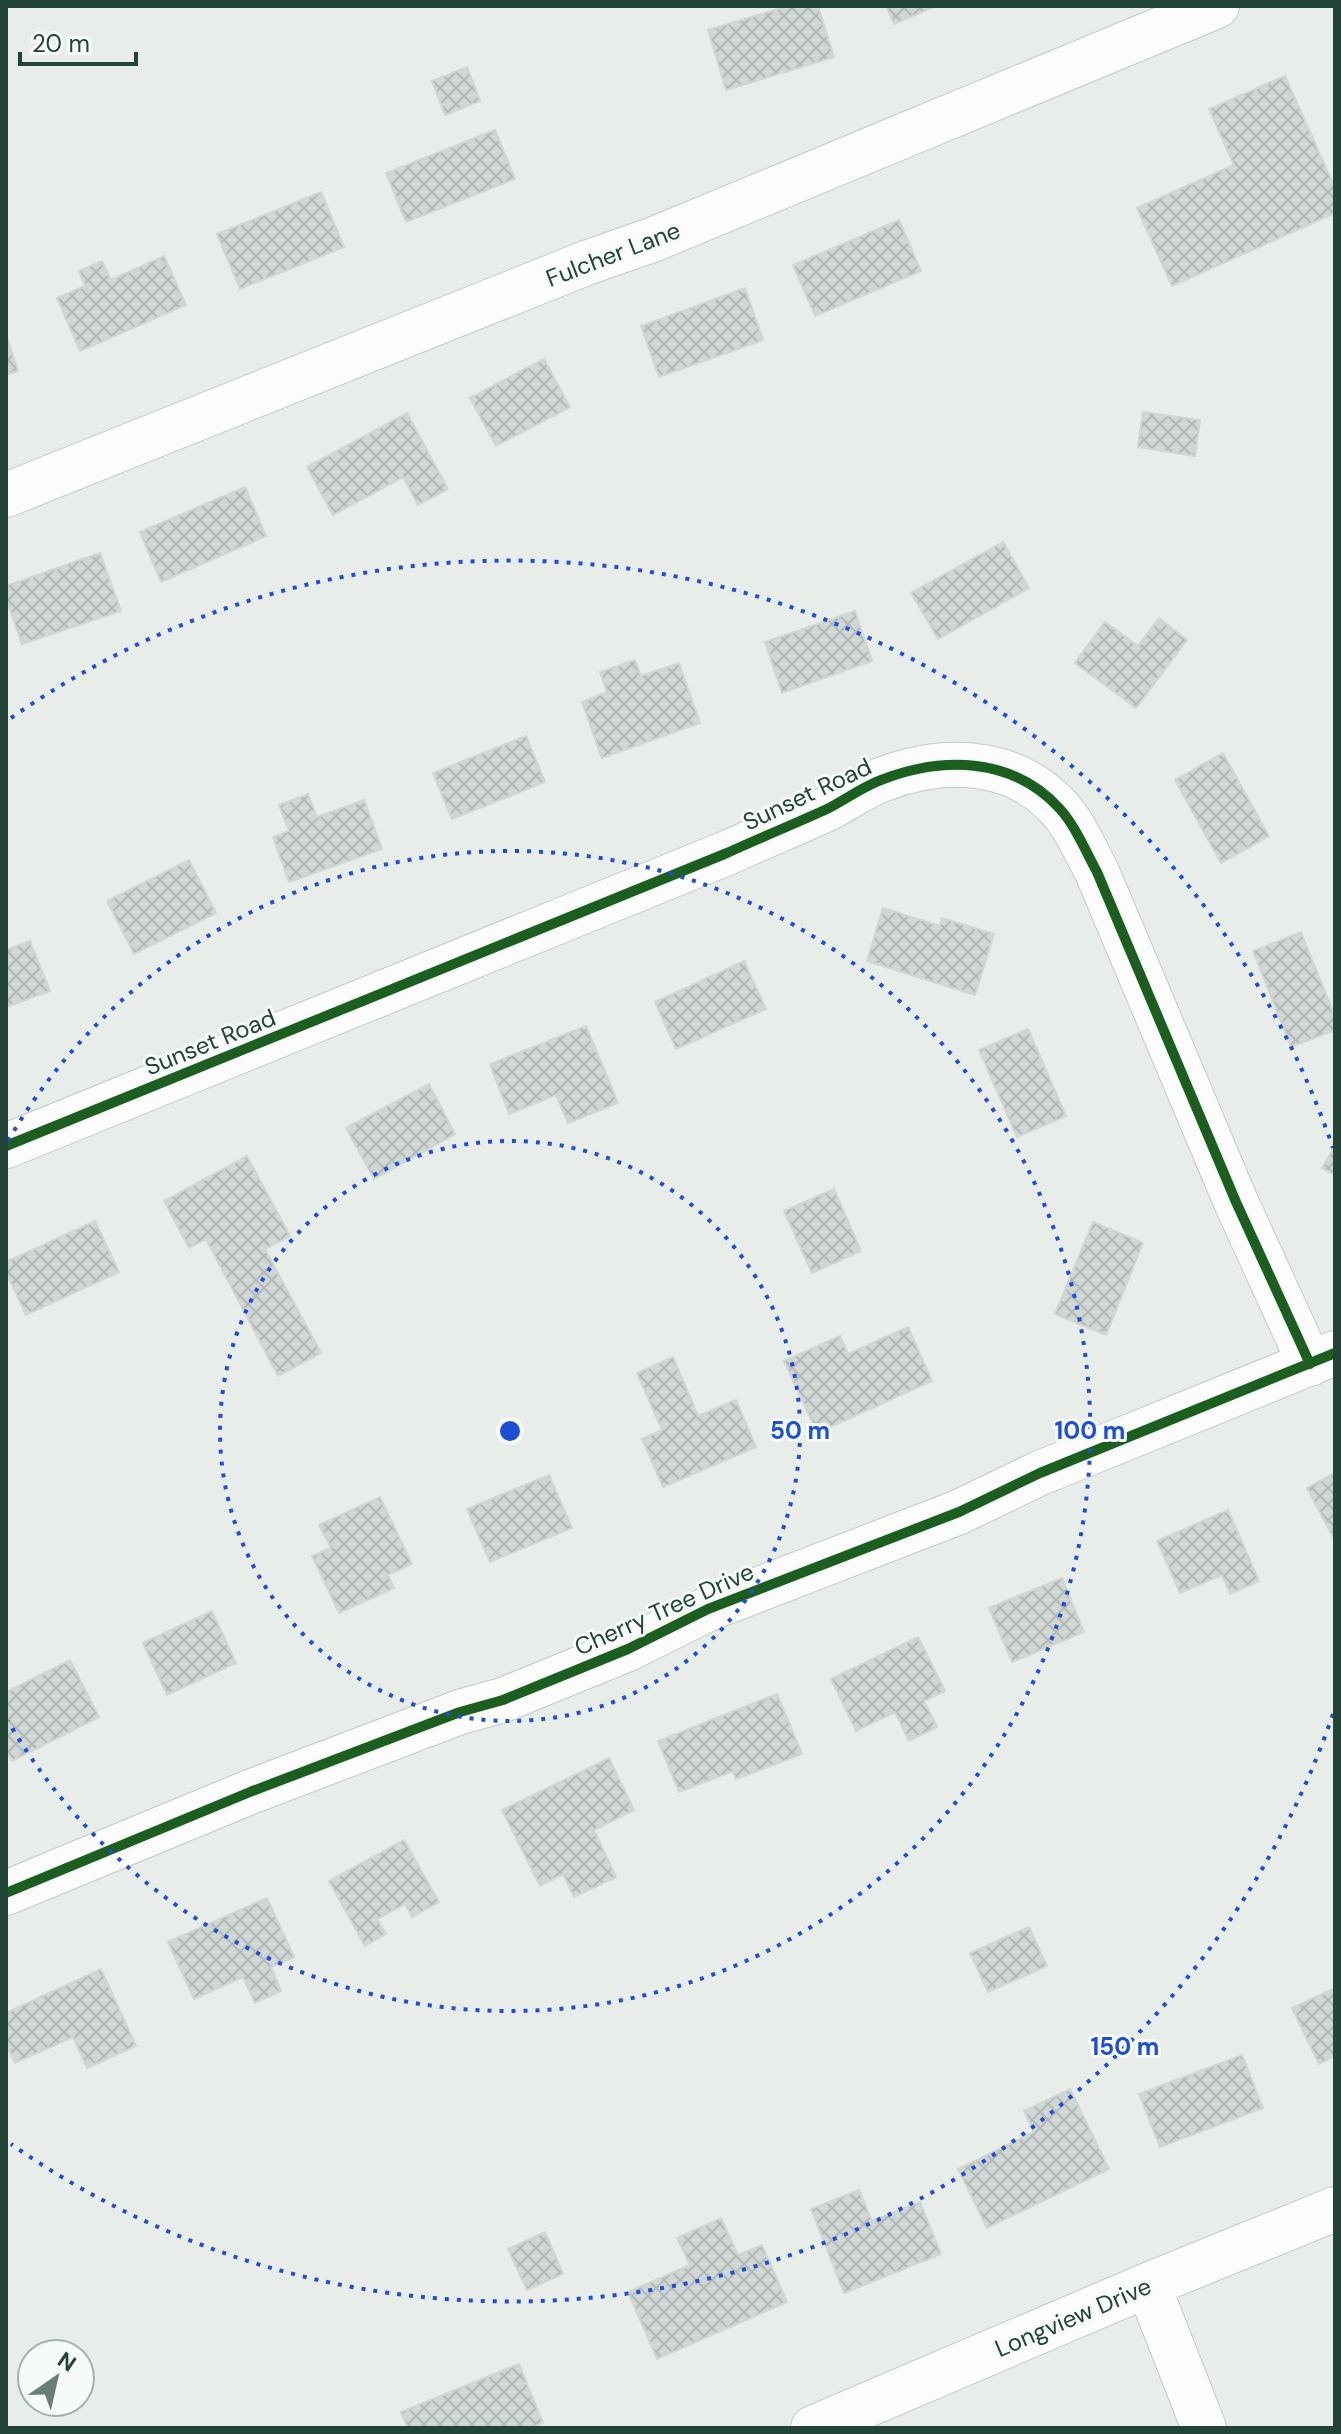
<svg xmlns="http://www.w3.org/2000/svg" width="1341" height="2434" font-family="'DM Sans',sans-serif">
  <defs>
    <pattern id="building-cross-hatch" width="8" height="8" patternUnits="userSpaceOnUse" patternTransform="scale(2)"><rect width="8" height="8" fill="#d0d6d3"/><path d="M0 0l8 8M0 8l8-8" fill="none" stroke="#b2b9b6"/></pattern>
  </defs>
  <rect width="100%" height="100%" fill="#e8edea"/>
  <path fill="url(#building-cross-hatch)" stroke="#d0d6d3" stroke-width="2" d="M788 6H818L834 57 726 90 708 30Z
    M886 6H936L894 24Z
    M467 67 480 101 445 115 432 81Z
    M1285 76 1335 188V213L1172 286 1137 208 1234 165 1209 109Z
    M495 130 515 179 406 222 386 173Z
    M321 192 344 247 240 289 217 234Z
    M899 220 921 271 815 316 793 265Z
    M164 256 186 305 80 351 57 298 85 286 79 271 102 261 111 280Z
    M745 288 763 340 659 377 641 326Z
    M6 334 18 371 6 375Z
    M544 359 570 407 496 446 470 398Z
    M1143 412 1200 420 1195 456 1138 447Z
    M407 413 448 489 418 505 403 477 333 515 307 467Z
    M245 487 266 536 161 582 140 532Z
    M1003 542 1029 588 938 639 911 593Z
    M100 553 121 611 22 644 6 598V586Z
    M855 611 872 661 782 693 765 642Z
    M1159 618 1187 640 1136 708 1075 663 1105 622 1138 646Z
    M635 660 641 676 679 663 700 723 602 758 582 702 607 692 600 672Z
    M526 736 545 782 452 819 433 773Z
    M1223 753 1269 836 1221 863 1175 780Z
    M308 794 317 817 364 800 382 849 289 882 273 837 289 831 279 805Z
    M189 860 216 913 134 954 107 901Z
    M883 908 940 926 942 918 994 934 975 995 867 961Z
    M1301 932 1335 1017V1030L1291 1047 1253 951Z
    M30 941 50 991 6 1007V950Z
    M744 961 766 1009 676 1049 655 1002Z
    M586 1026 618 1103 568 1123 556 1095 509 1114 490 1064Z
    M1028 1029 1066 1116 1017 1137 979 1050Z
    M429 1084 455 1134 374 1179 346 1128Z
    M1335 1145V1175L1322 1168Z
    M247 1156 290 1236 265 1249 321 1353 278 1376 206 1239 189 1248 164 1201Z
    M834 1189 861 1251 812 1273 784 1211Z
    M95 1221 119 1272 26 1315 6 1272V1262Z
    M1093 1222 1143 1243 1106 1335 1055 1314Z
    M908 1327 932 1381 817 1433 784 1361 840 1336 848 1354Z
    M673 1357 698 1416 736 1400 756 1447 663 1487 642 1439 662 1430 637 1373Z
    M1335 1473V1536L1333 1537 1307 1488Z
    M549 1475 572 1528 490 1562 467 1509Z
    M380 1497 412 1564 388 1575 394 1588 339 1613 312 1556 331 1548 319 1525Z
    M1228 1510 1259 1581 1230 1594 1222 1575 1180 1593 1157 1541Z
    M1062 1578 1084 1632 1012 1662 989 1608Z
    M212 1611 236 1663 167 1695 143 1643Z
    M918 1637 945 1691 924 1701 937 1727 909 1741 895 1712 856 1731 831 1679Z
    M70 1660 99 1717 12 1761 6 1750V1692Z
    M777 1694 802 1754 736 1779 733 1771 679 1792 658 1741Z
    M609 1758 634 1810 594 1830 616 1877 574 1897 563 1874 540 1886 502 1810Z
    M404 1840 439 1902 412 1917 405 1904 377 1919 386 1934 365 1946 329 1881Z
    M267 1898 294 1957 271 1967 281 1991 255 2003 243 1977 194 1999 168 1942Z
    M1029 1927 1047 1966 988 1992 970 1953Z
    M101 1969 136 2046 87 2068 73 2037 15 2063 6 2043V2013Z
    M1335 1988V2056L1319 2064 1292 2008Z
    M1242 2055 1263 2108 1160 2147 1139 2094Z
    M1070 2089 1109 2169 987 2228 958 2169 1034 2132 1024 2111Z
    M859 2190 872 2221 920 2202 941 2254 844 2293 811 2209Z
    M721 2218 738 2255 762 2245 787 2302 657 2359 628 2292 690 2265 677 2238Z
    M545 2232 563 2274 527 2290 508 2249Z
    M519 2364 543 2423 530 2428H408L401 2412Z"/>
  <g fill="none" stroke-linecap="round" stroke-linejoin="round">
    <g stroke="#c4cac7" stroke-width="46">
      <path id="minor" d="M6 495 586 263 652 240 1217 6
        M6 1146 727 853C760 838 794 824 827 809 845 800 862 787 881 780 943 756 1013 757 1060 809 1076 827 1086 852 1097 872L1236 1202 1310 1364
        M6 1893 250 1792 460 1712 503 1700 628 1649 708 1609 959 1512 1040 1473 1335 1353
        M1148 2285 1204 2428
        M813 2428 1148 2285 1335 2209"/>
    </g>
    <use href="#minor" stroke="#fcfcfc" stroke-width="44"/>
    <g stroke="#f6fbf8" stroke-width="15">
      <path id="cycleway" d="M6 1146 727 853C760 838 794 824 827 809 845 800 862 787 881 780 943 756 1013 757 1060 809 1076 827 1086 852 1097 872L1236 1202 1310 1364
        M6 1893 250 1792 460 1712 503 1700 628 1649 708 1609 959 1512 1040 1473 1335 1353"/>
    </g>
    <use href="#cycleway" stroke="#1b5e20" stroke-width="10"/>
  </g>
  <g fill="none" stroke="#1d4ed8" stroke-width="4" stroke-dasharray="4 8">
    <circle cx="510" cy="1431" r="290"/>
    <path d="M8 1141A580 580 0 1 1 8 1721"/>
    <path d="M1333 1714A870 870 0 0 1 11 2144M11 718A870 870 0 0 1 1333 1148"/>
  </g>
  <g text-anchor="middle" dominant-baseline="central" stroke-width="6" stroke-linejoin="round" paint-order="stroke">
    <g font-size="24" fill="#214437" stroke="#f6fbf8">
      <text transform="translate(613 254) rotate(-21)">Fulcher Lane</text>
      <text transform="translate(807 794) rotate(-25)">Sunset Road</text>
      <text transform="translate(210 1042) rotate(-22)">Sunset Road</text>
      <text transform="translate(664 1609) rotate(-24)">Cherry Tree Drive</text>
      <text transform="translate(1073 2317) rotate(-23)">Longview Drive</text>
    </g>
  </g>
  <circle cx="510" cy="1431" r="12" fill="#1d4ed8" stroke="#f6fbf8" stroke-width="4"/>
  <g font-size="24" text-anchor="middle" font-weight="bold" fill="#1d4ed8" stroke="#f6fbf8" stroke-width="6" stroke-linejoin="round" paint-order="stroke">
    <text x="800" y="1439">50 m</text>
    <text x="1090" y="1439">100 m</text>
    <text x="1125" y="2055">150 m</text>
  </g>
  <rect width="1341" height="2434" fill="none" stroke="#214437" stroke-width="16"/>
  <g transform="translate(56 2378) rotate(34)"><circle r="38" fill="#f6fbf8" stroke="#a1b2ab" stroke-width="2"/>
  <path d="M0-6L14 30L0 20L-14 30Z" fill="#677f76"/>
  <text y="-12" font-size="22" font-weight="bold" text-anchor="middle" fill="#214437">N</text>
  </g>
  <path d="M20 52v12h116v-12" fill="none" stroke="#214437" stroke-width="4"/>
  <text x="32" y="52" font-size="24" fill="#214437" stroke="#f6fbf8" stroke-width="6" paint-order="stroke">20 m</text>
</svg>
